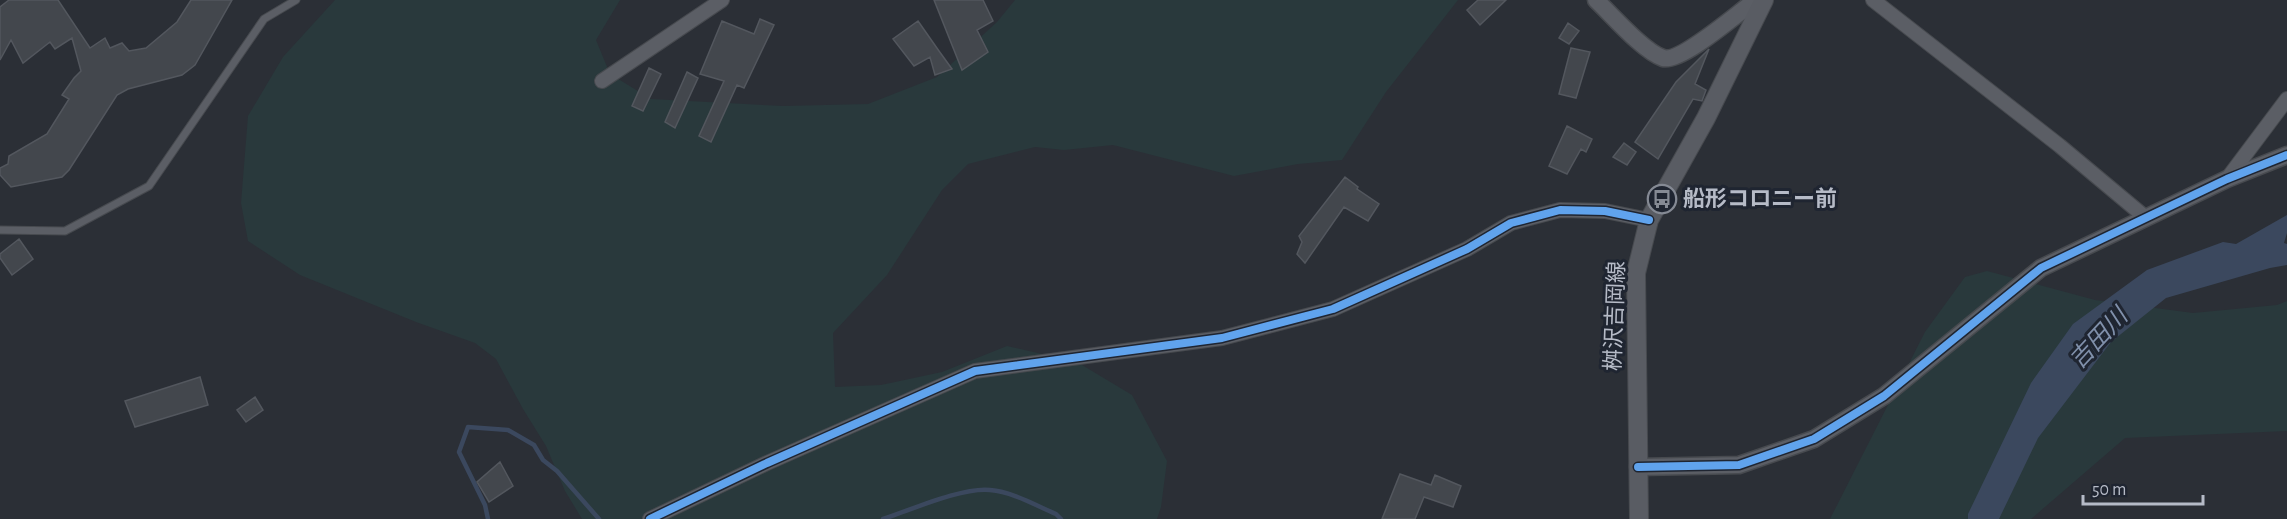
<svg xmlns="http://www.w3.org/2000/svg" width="2287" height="519" font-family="'Alegreya Sans','Noto Sans JP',sans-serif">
  <rect width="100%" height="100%" fill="#2b2f36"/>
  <path fill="#29393c" d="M335 0H620L596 40 610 74 651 99 783 106 868 104 937 77 997 22 1015 0H1458L1386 92 1342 160 1298 164 1234 176 1113 145 1064 150 1035 147 968 164 942 190 887 275 833 333 835 387 881 385 942 372 1007 346 1077 362 1132 395 1167 461 1161 507 1157 519H582L565 491 546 446 523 409 496 359 475 343 416 322 300 275 248 241 241 203 248 116 283 57Z
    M1987 271 2095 300 2193 313 2277 305 2287 301V431L2125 438 2031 519H1830L1925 332 1965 277Z"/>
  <path fill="#3b485e" d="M2287 215V233L2284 243 2287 244V265L2270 268 2166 298 2111 342 2038 438 1999 519H1968V514L2031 383 2073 324 2147 270 2223 242 2236 244Z"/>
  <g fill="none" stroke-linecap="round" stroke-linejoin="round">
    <path stroke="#3b485e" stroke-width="4.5" d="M488 519 485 505 459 452 468 427 508 430 534 445 543 460 557 471 599 519
      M883 519C911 510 962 487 990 490 1013 492 1035 505 1056 514L1061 519"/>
  </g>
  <path fill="#43474d" stroke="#53575e" stroke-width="1.5" d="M9 0H58L90 48 105 38 110 48 122 43 129 51 146 48 177 22 191 0H232L195 65 182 75 128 89 117 95 69 170 62 177 11 187 0 175V168L8 164 9 156 47 134 69 99 62 95 74 78 81 71 72 38 55 49 50 42 23 63 11 40 0 60V7Z
    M934 0H983L993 21 977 30 988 52 962 70Z
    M1478 0H1506L1480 25 1467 10Z
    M760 19 774 25 744 88 737 85 711 142 699 136 724 81 700 74 722 21 754 34Z
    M918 21 939 51 952 69 935 75 930 57 914 66 893 39Z
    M1568 23 1579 31 1569 44 1559 38Z
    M1571 48 1590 52 1576 98 1559 94Z
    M1709 49 1695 84 1706 90 1702 101 1693 99 1658 159 1635 142 1676 82Z
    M649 68 661 74 643 111 632 106Z
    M687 72 698 78 675 128 665 122Z
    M1567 126 1592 139 1586 152 1581 149 1567 174 1549 166Z
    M1624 143 1636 152 1627 165 1613 157Z
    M1345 177 1358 187 1357 189 1379 204 1368 221 1344 207 1305 263 1297 254 1302 242 1299 236Z
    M19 239 33 259 12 275 0 258V254Z
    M200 377 208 405 135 427 125 401Z
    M255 397 263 410 246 422 237 410Z
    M500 462 513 486 489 502 477 482Z
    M1400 474 1431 485 1435 475 1461 486 1453 507 1424 497 1415 519H1382Z"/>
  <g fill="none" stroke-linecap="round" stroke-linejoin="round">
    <g stroke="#474a4f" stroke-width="9">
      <path id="service" d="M0 230 65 231 149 186 264 19 296 0"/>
    </g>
    <g stroke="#474a4f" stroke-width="16">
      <path id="minor" d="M1873 0 2060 146 2145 217
        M602 81 722 0
        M2227 179 2287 99
        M650 519 767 463 975 371 1222 338 1333 309 1467 249 1511 223 1560 210 1605 211 1649 220"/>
    </g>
    <g stroke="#474a4f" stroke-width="19">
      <path id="tertiary" d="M1596 0C1612 15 1643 51 1663 58 1681 63 1739 12 1756 0
        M1638 467 1739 465 1814 439 1884 396 2041 268 2227 179 2287 155"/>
    </g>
    <g stroke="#474a4f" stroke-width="20">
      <path id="secondary" d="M1639 519 1636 273 1649 220 1706 118 1764 0"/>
    </g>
    <use href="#service" stroke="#5b5e65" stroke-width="7"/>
    <use href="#minor" stroke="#5b5e65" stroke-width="14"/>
    <use href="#tertiary" stroke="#5b5e65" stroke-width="16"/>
    <use href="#secondary" stroke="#595c63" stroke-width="18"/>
    <g stroke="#1f2531" stroke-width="11">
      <path id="cycleway" d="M1638 467 1739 465 1814 439 1884 396 2041 268 2227 179 2287 155
        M650 519 767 463 975 371 1222 338 1333 309 1467 249 1511 223 1560 210 1605 211 1649 220"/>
    </g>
    <use href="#cycleway" stroke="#60a3ed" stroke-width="8"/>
  </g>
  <defs>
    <g id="bus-ring" transform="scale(1.5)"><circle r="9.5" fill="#1f2531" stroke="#858a94" stroke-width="1.5"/><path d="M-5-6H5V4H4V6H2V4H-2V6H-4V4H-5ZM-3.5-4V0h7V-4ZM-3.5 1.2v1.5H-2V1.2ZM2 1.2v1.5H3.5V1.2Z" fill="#858a94"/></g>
  </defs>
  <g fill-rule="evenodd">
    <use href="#bus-ring" x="1662" y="199"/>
  </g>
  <g text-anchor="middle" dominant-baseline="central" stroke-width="6" stroke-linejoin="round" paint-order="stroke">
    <g font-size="22" font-weight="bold" fill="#b6bbc7" stroke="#1f2531" text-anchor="start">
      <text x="1683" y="199">船形コロニー前</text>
    </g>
    <g font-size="22" fill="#b6bbc7" stroke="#1f2531">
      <text transform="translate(1615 316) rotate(-88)">桝沢吉岡線</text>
    </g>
    <g font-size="24" font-style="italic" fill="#8090ab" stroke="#1f2531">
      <text transform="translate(2099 339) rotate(-47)">吉田川</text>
    </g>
  </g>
  <path d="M2083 495v9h120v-9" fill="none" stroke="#b6bbc7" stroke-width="3"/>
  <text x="2092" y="495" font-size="18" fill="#b6bbc7" stroke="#1f2531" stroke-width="4.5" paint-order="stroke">50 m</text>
</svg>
